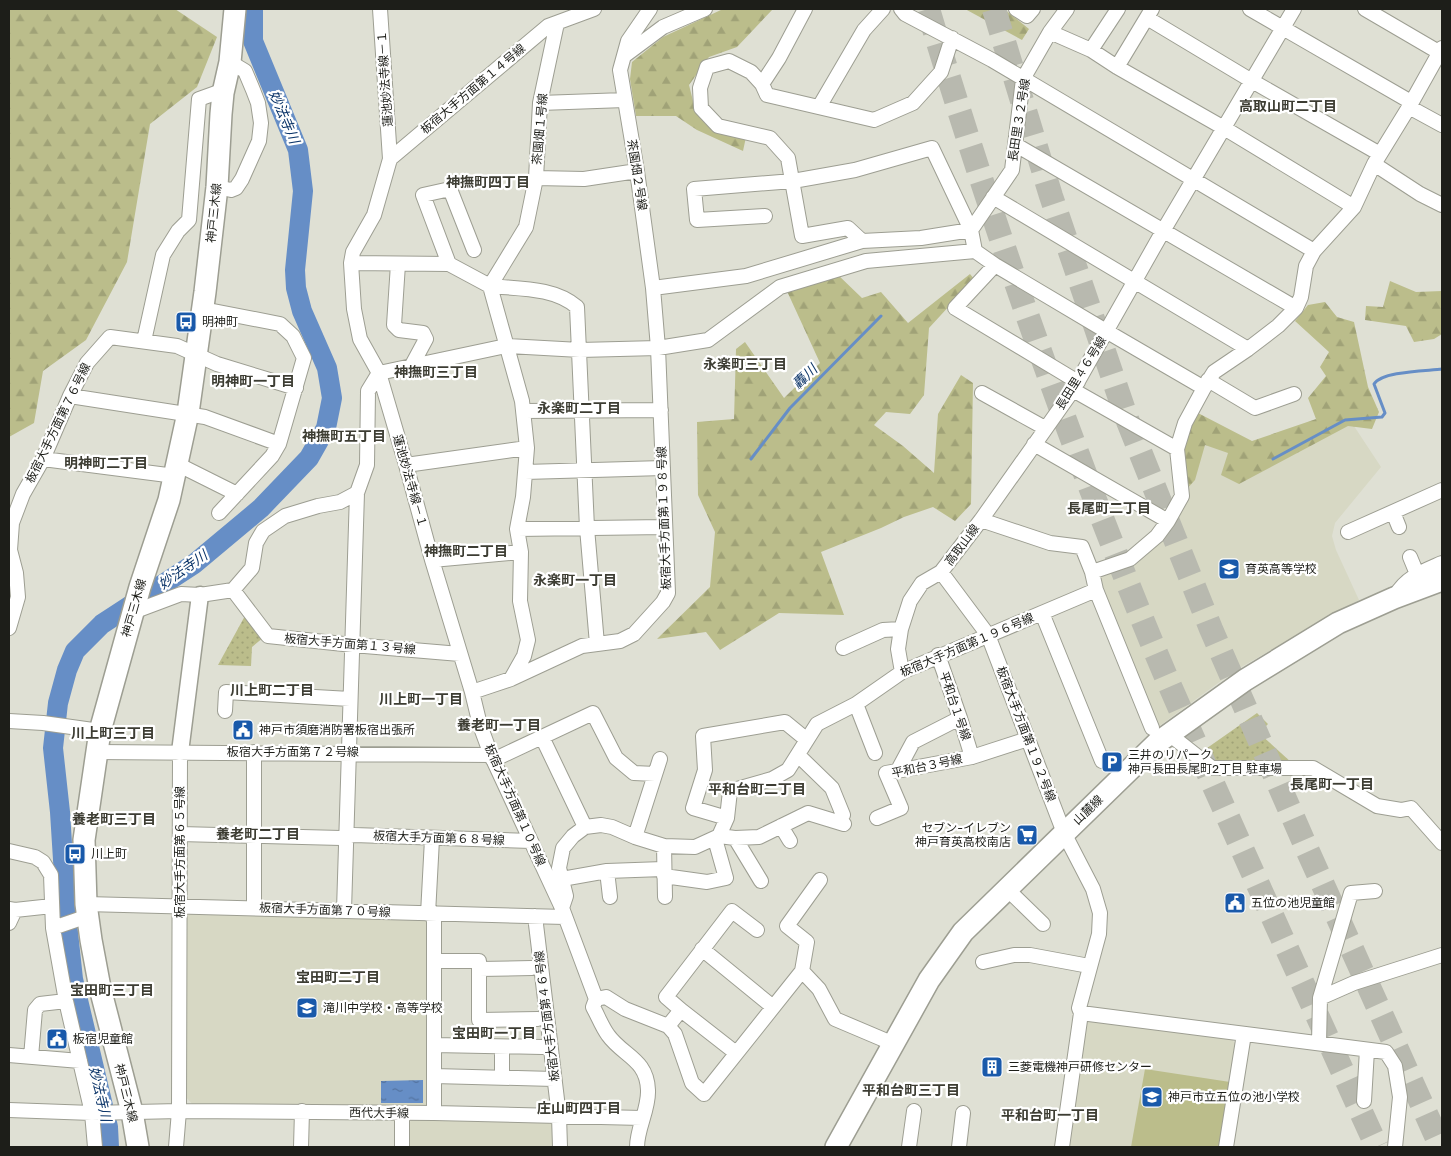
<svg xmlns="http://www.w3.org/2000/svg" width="1451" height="1156" font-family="Rubik,'Noto Sans JP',sans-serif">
  <defs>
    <pattern id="green-dots" width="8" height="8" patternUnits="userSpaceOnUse" patternTransform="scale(1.25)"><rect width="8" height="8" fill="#bbbd8b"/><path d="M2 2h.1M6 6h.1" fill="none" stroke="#a0a277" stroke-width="1.8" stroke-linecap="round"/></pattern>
    <pattern id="forest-firs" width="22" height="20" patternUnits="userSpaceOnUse" patternTransform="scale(1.25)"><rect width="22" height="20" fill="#bbbd8b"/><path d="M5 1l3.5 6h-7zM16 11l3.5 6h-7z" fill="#a0a277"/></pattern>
    <pattern id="water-ripples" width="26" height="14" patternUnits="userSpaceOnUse" patternTransform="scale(1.25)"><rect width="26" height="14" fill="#668ec6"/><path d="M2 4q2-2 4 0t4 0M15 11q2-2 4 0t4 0" fill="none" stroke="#5373a0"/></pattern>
  </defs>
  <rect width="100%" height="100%" fill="#dfe0d4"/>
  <path fill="#d7d8c4" d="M1191 423 1272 461 1352 423 1381 467 1335 523 1332 536 1336 550 1359 600 1236 670 1158 727 1095 575 1132 563 1187 497Z
    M187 912 428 919V1107L193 1105 186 1097Z
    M1090 1019 1230 1037 1238 1047 1223 1147H1067L1086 1023Z
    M412 1118 549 1122 554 1126 555 1147H409L410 1122Z"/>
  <path fill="url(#green-dots)" d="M246 614 264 637 252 647 251 666 218 665Z
    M1257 713 1268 724 1259 733 1292 763 1214 764 1200 753Z"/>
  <path fill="url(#forest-firs)" d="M9 9H175L217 37 197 87 150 124 127 262 86 340 43 371 34 423 9 437Z
    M723 9H773L737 47 709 57 689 85 695 109 746 137 743 151 697 130 676 116H636L630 79 632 62 663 37Z
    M965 9H1004L1029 29 1022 40Z
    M836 273 862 298 881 292 908 323 970 274 974 279 929 328 924 395 910 414 886 412 874 425 903 446 934 473 938 414 961 375 973 383 971 504 955 521 933 507 904 517 881 528 821 552 844 615 779 613 720 650 706 632 657 639 710 587 715 532 698 495 697 422 734 419 736 349 745 342 784 398 820 363 786 289Z
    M1390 281 1416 292 1442 291V334L1434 339 1414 342 1406 326 1365 320 1366 306 1383 307Z
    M1325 302 1337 317 1354 322 1368 387 1379 412 1372 429 1348 426 1239 484 1221 475 1228 453 1205 445 1195 480 1185 491 1180 449 1196 412 1252 441 1316 419 1308 398 1326 376 1320 367 1329 352 1295 321 1308 305Z"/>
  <path fill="#bbbd8b" d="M1145 1069 1230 1082 1220 1147H1131Z"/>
  <path fill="url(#water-ripples)" d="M423 1080V1103H381V1081Z"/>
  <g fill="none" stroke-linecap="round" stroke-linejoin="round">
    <path stroke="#668ec6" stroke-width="3" d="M751 459 790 408 881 316
      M1273 459 1345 420 1382 417 1385 413 1374 384C1382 371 1427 371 1442 369"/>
    <path stroke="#668ec6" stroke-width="20" d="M109 1147 108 1127 73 979 67 923 60 812 53 748 58 703 67 670 75 651 102 624 194 564 261 508 309 458 326 428 332 398 327 368 302 311 296 288 295 270 303 191 298 150 253 41V9"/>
    <path stroke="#b8b9af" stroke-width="24" stroke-dasharray="24 12" stroke-linecap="butt" d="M928 9C993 227 1069 442 1156 653 1173 694 1192 735 1210 777 1265 901 1321 1024 1377 1147
      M994 9 1051 196 1127 419 1211 629 1306 847 1441 1147"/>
    <g stroke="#9d9e92" stroke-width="16">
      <path id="minor" d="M380 9 390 159 374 215 353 252 351 263 354 309 360 339 379 373 406 465 432 560 472 692
        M901 9 905 14 992 60 1314 251
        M1016 9 1027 16 1033 9
        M1250 9 1411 102
        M1365 9 1442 54
        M1147 18 1252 81 1380 154
        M557 23 540 103 536 178 526 227 490 286C519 289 554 287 577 307L587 528 597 644
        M1050 32 1091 50 1117 67 1224 128 1354 207
        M1091 50 1118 9
        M624 56 663 27 705 9
        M1117 67 1152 9
        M762 84 779 58 805 9
        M540 103 625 100
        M819 107 864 30 883 9
        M1409 107 1442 125
        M1016 145 1296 308
        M390 159 548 26 594 9
        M1374 164 1420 194 1442 205
        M536 178 584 179 637 171
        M217 187 231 190 236 188 242 179 259 141 261 123 258 103 253 90 245 71 230 62
        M993 197 1248 349
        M765 216 697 220 694 189 793 181 855 170 932 148 971 230 975 251
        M862 241 848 228 802 236 788 158 770 138 718 126 701 108 700 88 707 67 729 61 751 72 762 84 767 95 874 120 913 103 941 72 952 38
        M351 263 449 264 490 286 522 401 527 448 523 497 517 529 521 552 520 601 528 640 524 656 511 679 472 692 480 725 491 755 562 908 596 999 593 1007C598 1016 602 1027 608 1035 623 1056 647 1059 648 1090 649 1109 637 1128 637 1147
        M398 264 394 325 399 330 423 333 426 339 412 365
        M449 264 423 195 450 189 474 250
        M995 265 955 308 1078 382
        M653 288 746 276 862 241 921 238 971 230 1012 170 1023 79 1050 32 1067 9
        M203 309 280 324 293 336 304 358 279 444 272 456 219 513
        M144 341 163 255 178 231 189 220 199 99 224 90
        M379 373 506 346 580 350 658 348 708 340 780 287 866 261 975 251 995 265 1106 331 1204 388
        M1208 380 1255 408 1294 394
        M1073 390 1177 449
        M982 393 1045 428
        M70 396 205 417 279 444
        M523 411 661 410
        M1034 444 1168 521
        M43 459 175 476
        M177 464 237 494
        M406 465 527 448
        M525 472 663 468
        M1393 512 1399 527
        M981 520 1050 543 1082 547 1092 572 1096 590 1152 728
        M517 529 665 527
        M1348 532 1442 490
        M1410 557 1417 574
        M432 560 521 552
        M941 572 988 635 1064 833 1093 889 1100 913 1099 934 1079 1008 1081 1013 1062 1147
        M1092 572 1130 559 1157 536 1168 521 1182 496 1177 449 1185 423 1204 388 1214 372 1248 349 1278 326 1296 308 1301 297 1306 266 1314 251 1354 207 1374 164 1409 107 1442 48
        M233 590 268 636 353 645 460 654
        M1396 595C1406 577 1424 571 1442 563
        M133 612 181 594 200 595 233 590 252 568 256 543 263 531 285 516 318 506 340 502 357 493 367 465 368 391 379 373
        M1042 613 1102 761
        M9 628 18 597 16 573 10 550 12 523 23 494 43 459 70 396 87 363 110 337 177 346 217 364 296 388
        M843 648 883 630 901 629
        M938 655 960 718 972 757
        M902 672 898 649 901 629 910 601 922 583 941 572 981 520 1073 390 1163 231 1294 9
        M511 679 582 646 620 641 634 634 663 602 668 593 658 348 653 288 637 171 620 70 628 41 650 9
        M856 704 875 753
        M225 711 226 692 350 699
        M9 721 43 723 100 731
        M1169 734 1212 768H1313L1377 806 1401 810 1411 808 1442 843
        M542 737 585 827
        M96 752 491 755
        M254 752V908
        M798 755 832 788 843 815
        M493 760 593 713 616 758 634 773 655 774
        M898 770 913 742 960 718
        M727 818 693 808 705 770 703 736 785 722 807 740
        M877 818 901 808 886 773 972 757 1028 739
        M781 826 790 841
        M180 834 341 838 354 835 531 841
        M719 836 735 838 759 837 808 813 844 824
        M635 837 660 759
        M735 838 761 881
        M664 846 665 897
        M9 851 35 857 43 862 51 875 53 928 66 1001 92 1113 95 1147
        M607 871 610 897
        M664 876 707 882 726 878 715 839
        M562 879 607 871 663 869
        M1007 889 1043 924
        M86 904 565 917
        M562 908 566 896 559 868 563 848 573 836 585 827 601 825 612 827 635 837 664 846 695 847 719 836 727 818 730 791 772 779 788 770 817 724 856 704 902 672 1096 590
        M9 909 15 910 52 906
        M344 910 357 493
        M428 914 432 839
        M535 916 559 1116 560 1147
        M9 923 15 910
        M53 928 88 916
        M702 949 773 1007
        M434 961H479V1020L538 1019
        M983 962 1014 955H1030L1089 966
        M479 969 532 968
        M802 971 807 942 787 926 820 880
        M1320 998 1354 983 1442 955
        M596 999 606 997 625 1009 668 1026 675 1034 692 1083 704 1094 802 971 819 989 835 1019 894 1044
        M681 1010 666 997 732 911 757 930
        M1081 1013 1386 1052 1395 1066 1400 1097 1395 1147
        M668 1026 681 1010 736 1053
        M1319 1043 1320 998 1351 893 1375 891
        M434 1045 542 1047
        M9 1055 80 1061
        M31 1057 35 1010 40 1004 66 1001
        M434 1076 554 1079
        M502 1078V1051
        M1364 1101 1367 1050
        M9 1110 92 1113 179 1111 434 1113 642 1118
        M402 1113V1147
        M434 1113V914
        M176 1147 179 1111 180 752
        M301 1147 302 1111
        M909 1147 914 1111
        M959 1147 963 1113
        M1226 1147 1244 1034"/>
    </g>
    <g stroke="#9d9e92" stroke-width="19">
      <path id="tertiary" d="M180 752 200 595"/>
    </g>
    <g stroke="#9d9e92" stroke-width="24">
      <path id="primary" d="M138 1147 132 1112 100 988 91 940 86 904 84 840 100 731 140 587 169 500 188 413 205 292 217 187 221 114 223 93 230 62 235 9
        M836 1147 929 980 963 932 1157 743 1245 680 1338 623 1394 598 1442 580"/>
    </g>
    <use href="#minor" stroke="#fff" stroke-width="14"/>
    <use href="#tertiary" stroke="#fff" stroke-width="16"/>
    <use href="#primary" stroke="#fff" stroke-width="21"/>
  </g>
  <defs>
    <g id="bus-square" transform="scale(1.125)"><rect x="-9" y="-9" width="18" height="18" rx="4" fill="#1959aa" stroke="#fff"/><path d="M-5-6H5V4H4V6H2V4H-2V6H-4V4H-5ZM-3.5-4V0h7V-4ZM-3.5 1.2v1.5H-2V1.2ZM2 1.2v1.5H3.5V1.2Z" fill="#fff"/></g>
    <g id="school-square" transform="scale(1.125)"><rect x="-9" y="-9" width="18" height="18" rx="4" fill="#1959aa" stroke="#fff"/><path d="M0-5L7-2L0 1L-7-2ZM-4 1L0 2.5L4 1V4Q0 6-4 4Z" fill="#fff"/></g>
    <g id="civic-square" transform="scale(1.125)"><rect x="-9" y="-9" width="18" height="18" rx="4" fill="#1959aa" stroke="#fff"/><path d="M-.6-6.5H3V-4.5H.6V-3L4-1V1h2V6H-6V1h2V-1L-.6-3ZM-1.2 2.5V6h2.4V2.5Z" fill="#fff"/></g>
    <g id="parking-square" transform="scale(1.125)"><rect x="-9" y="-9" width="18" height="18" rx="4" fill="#1959aa" stroke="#fff"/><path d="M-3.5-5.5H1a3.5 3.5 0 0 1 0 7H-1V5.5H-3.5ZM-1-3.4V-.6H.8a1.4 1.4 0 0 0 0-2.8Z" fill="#fff"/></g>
    <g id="supermarket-square" transform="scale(1.125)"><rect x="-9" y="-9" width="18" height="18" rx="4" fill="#1959aa" stroke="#fff"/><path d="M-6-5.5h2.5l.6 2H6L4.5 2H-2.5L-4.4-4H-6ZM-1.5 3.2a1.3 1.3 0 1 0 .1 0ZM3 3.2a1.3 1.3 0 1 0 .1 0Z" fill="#fff"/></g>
    <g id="building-square" transform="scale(1.125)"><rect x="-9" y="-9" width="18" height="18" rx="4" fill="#1959aa" stroke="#fff"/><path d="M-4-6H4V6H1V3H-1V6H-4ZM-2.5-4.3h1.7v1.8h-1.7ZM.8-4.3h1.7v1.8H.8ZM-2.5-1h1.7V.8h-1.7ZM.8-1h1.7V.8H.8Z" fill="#fff"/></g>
  </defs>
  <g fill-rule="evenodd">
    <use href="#bus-square" x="186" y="322"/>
    <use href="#school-square" x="1229" y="569"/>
    <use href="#civic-square" x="243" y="730"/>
    <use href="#parking-square" x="1112" y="762"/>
    <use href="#supermarket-square" x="1027" y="835"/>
    <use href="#bus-square" x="75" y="854"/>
    <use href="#civic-square" x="1235" y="903"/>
    <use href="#school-square" x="307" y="1008"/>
    <use href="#civic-square" x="57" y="1039"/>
    <use href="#building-square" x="992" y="1067"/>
    <use href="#school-square" x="1152" y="1097"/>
  </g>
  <g text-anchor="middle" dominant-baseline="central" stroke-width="4.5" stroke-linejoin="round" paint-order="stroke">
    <g font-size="12" fill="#1d1e19" stroke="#fff">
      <text transform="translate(385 79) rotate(-94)">蓮池妙法寺線－１</text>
      <text transform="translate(473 89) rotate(-40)">板宿大手方面第１４号線</text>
      <text transform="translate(1019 120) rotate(-81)">長田里３２号線</text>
      <text transform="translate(540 129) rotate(-85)">茶園畑１号線</text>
      <text transform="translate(637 175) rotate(81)">茶園畑２号線</text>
      <text transform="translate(214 213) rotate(-84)">神戸三木線</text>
      <text transform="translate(1081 373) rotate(-58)">長田里４６号線</text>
      <text transform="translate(58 423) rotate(-64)">板宿大手方面第７６号線</text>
      <text transform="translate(410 481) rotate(74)">蓮池妙法寺線－１</text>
      <text transform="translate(664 518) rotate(-92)">板宿大手方面第１９８号線</text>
      <text transform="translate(962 545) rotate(-53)">高取山線</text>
      <text transform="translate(134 608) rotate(-74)">神戸三木線</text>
      <text transform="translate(350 644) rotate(5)">板宿大手方面第１３号線</text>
      <text transform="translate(967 645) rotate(-23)">板宿大手方面第１９６号線</text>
      <text transform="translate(955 706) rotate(71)">平和台１号線</text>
      <text transform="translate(1026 734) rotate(69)">板宿大手方面第１９２号線</text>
      <text x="293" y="752">板宿大手方面第７２号線</text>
      <text transform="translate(927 766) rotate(-12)">平和台３号線</text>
      <text transform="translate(515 805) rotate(66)">板宿大手方面第１０号線</text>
      <text transform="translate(1088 810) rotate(-44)">山麓線</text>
      <text transform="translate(439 838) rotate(2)">板宿大手方面第６８号線</text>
      <text transform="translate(180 852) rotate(-90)">板宿大手方面第６５号線</text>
      <text transform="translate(325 910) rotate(2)">板宿大手方面第７０号線</text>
      <text transform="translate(547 1016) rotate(-97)">板宿大手方面第４６号線</text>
      <text transform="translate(126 1093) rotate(76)">神戸三木線</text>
      <text transform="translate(379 1113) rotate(1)">西代大手線</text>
    </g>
    <g font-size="12" fill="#1d1e19" stroke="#fff" text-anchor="start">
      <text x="202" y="322">明神町</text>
      <text x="1245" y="569">育英高等学校</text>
      <text x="259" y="730">神戸市須磨消防署板宿出張所</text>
      <text x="1128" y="755">三井のリパーク<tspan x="1128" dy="14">神戸長田長尾町2丁目 駐車場</tspan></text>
      <text x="1011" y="828" text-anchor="end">セブン-イレブン<tspan x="1011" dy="14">神戸育英高校南店</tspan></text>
      <text x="91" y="854">川上町</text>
      <text x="1251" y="903">五位の池児童館</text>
      <text x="323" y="1008">滝川中学校・高等学校</text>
      <text x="73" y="1039">板宿児童館</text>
      <text x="1008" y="1067">三菱電機神戸研修センター</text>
      <text x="1168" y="1097">神戸市立五位の池小学校</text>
    </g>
    <g font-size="14" font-weight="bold" fill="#3d3d33" stroke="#fff">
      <text x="1288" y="106">高取山町二丁目</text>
      <text x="488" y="182">神撫町四丁目</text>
      <text x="745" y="364">永楽町三丁目</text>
      <text x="436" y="372">神撫町三丁目</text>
      <text x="253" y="381">明神町一丁目</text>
      <text x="579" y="408">永楽町二丁目</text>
      <text x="344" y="436">神撫町五丁目</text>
      <text x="106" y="463">明神町二丁目</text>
      <text x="1109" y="508">長尾町二丁目</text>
      <text x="466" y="551">神撫町二丁目</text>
      <text x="575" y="580">永楽町一丁目</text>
      <text x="272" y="690">川上町二丁目</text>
      <text x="421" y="699">川上町一丁目</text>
      <text x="499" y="725">養老町一丁目</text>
      <text x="113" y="733">川上町三丁目</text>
      <text x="1332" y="784">長尾町一丁目</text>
      <text x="757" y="789">平和台町二丁目</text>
      <text x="114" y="819">養老町三丁目</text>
      <text x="258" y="834">養老町二丁目</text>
      <text x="338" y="977">宝田町二丁目</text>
      <text x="112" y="990">宝田町三丁目</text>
      <text x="494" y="1033">宝田町一丁目</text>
      <text x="911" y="1090">平和台町三丁目</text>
      <text x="579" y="1108">庄山町四丁目</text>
      <text x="1050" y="1115">平和台町一丁目</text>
    </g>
    <g font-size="14" font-style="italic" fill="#0c3569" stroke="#fff">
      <text transform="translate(284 117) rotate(67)">妙法寺川</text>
      <text transform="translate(805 377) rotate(-45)">轟川</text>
      <text transform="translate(183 570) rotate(-35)">妙法寺川</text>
      <text transform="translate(100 1094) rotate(77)">妙法寺川</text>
    </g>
  </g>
  <rect width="1451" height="1156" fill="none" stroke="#1d1e19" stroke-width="20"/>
</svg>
